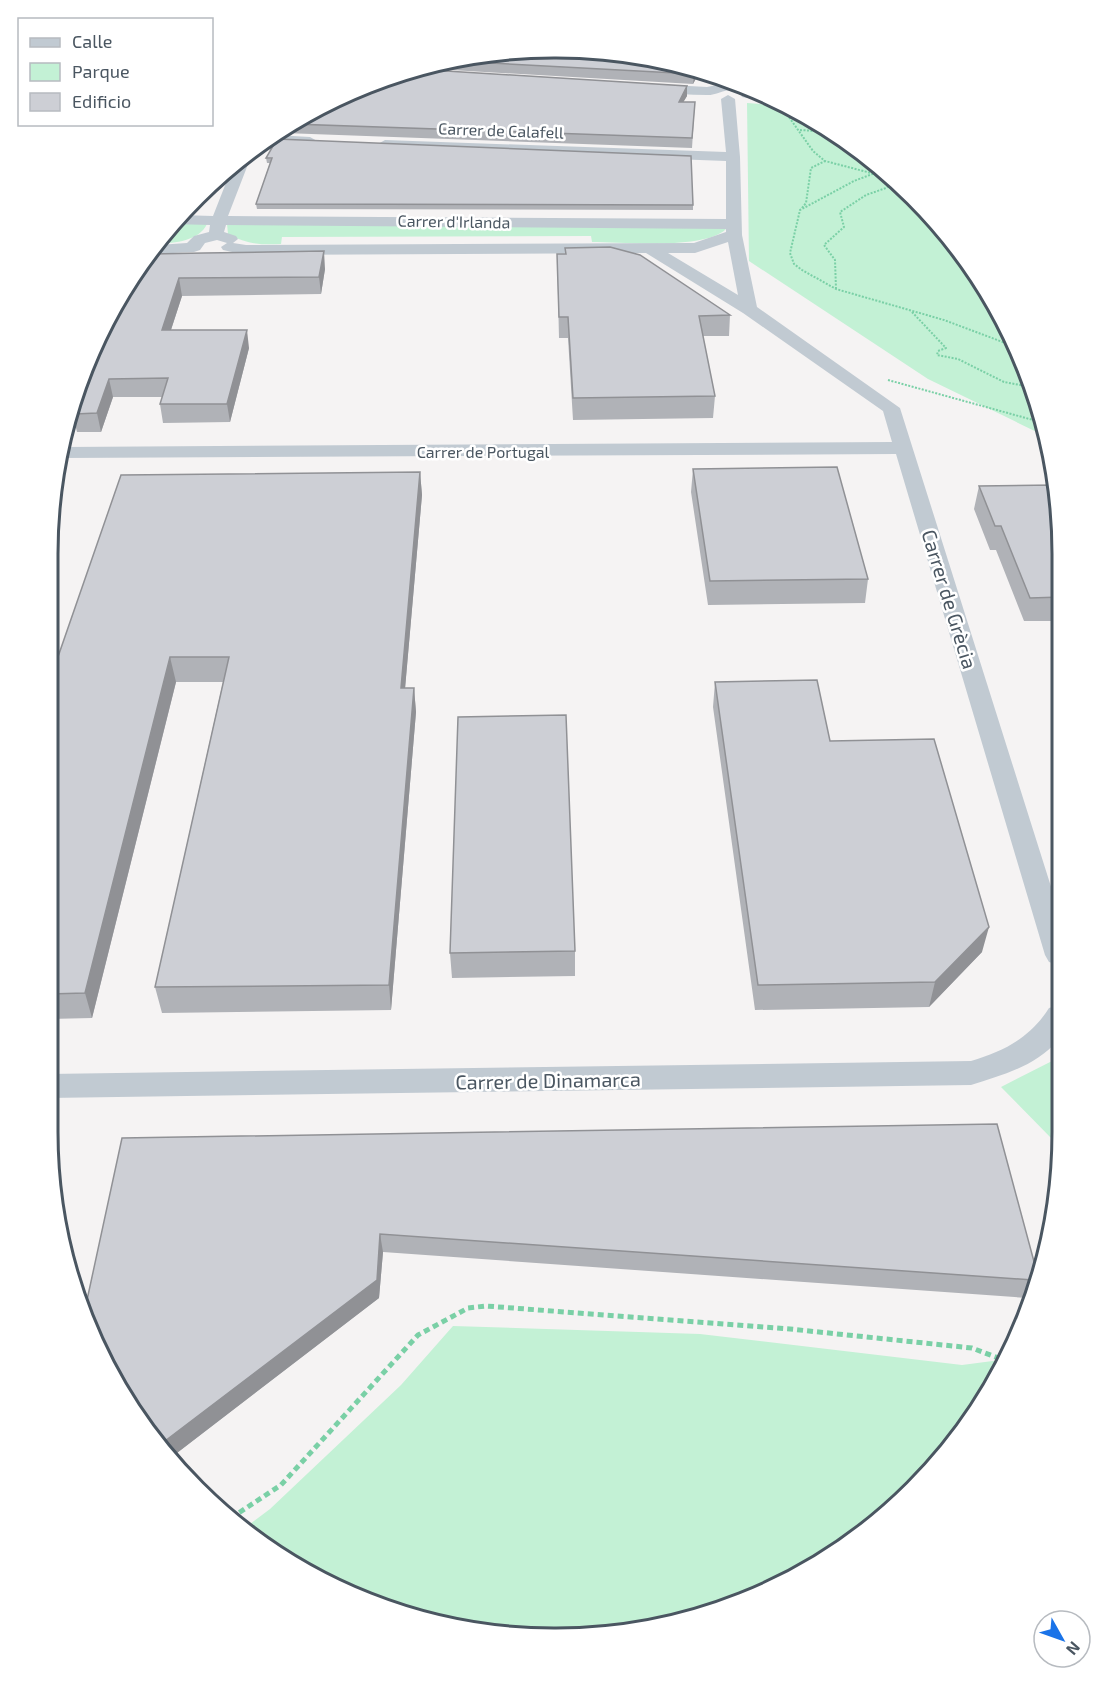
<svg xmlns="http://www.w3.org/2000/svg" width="1110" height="1687" font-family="'Exo 2',sans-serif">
  <rect width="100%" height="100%" fill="#f5f3f3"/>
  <path fill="#c3f1d5" d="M747 103 787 106 809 116 890 174 957 247 1010 331 1045 424 1047 437 928 379 749 261Z
    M172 224H207C199 241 175 243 158 244Z
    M227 224 725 226 726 229C705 250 623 242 592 242L591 236 282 237 281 244C261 245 246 244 228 234Z
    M1058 1058V1157L1052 1139 1001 1087Z
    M453 1326 700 1334 962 1365 1008 1359 936 1467 809 1571 654 1629 521 1638 361 1601 242 1530 270 1509 401 1385Z"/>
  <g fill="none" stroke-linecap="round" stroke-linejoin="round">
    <path stroke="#7ad0a6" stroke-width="2" stroke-dasharray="2 1.5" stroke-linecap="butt" d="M779 103 813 151 825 161 871 173
      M800 130 831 132
      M883 170 854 181 800 210 790 253 794 264 802 270 836 289 944 320 1016 347
      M802 208 806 203 811 168 825 161
      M836 289 835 260 824 245 844 227 840 212 866 195 886 188 895 180
      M912 312 946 348 938 351 937 355 958 359 1004 382 1031 387
      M888 380 1044 423"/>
    <path stroke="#7ad0a6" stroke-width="5" stroke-dasharray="6 4" stroke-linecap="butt" d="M231 1518 281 1485 418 1335 468 1308 486 1306 790 1329 972 1348 1006 1361"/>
    <path fill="#c1cad2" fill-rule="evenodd" d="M732 82 752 90 754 94 747 98 742 97 739 91C726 87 719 95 707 95 689 95 671 93 653 92L646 88 653 84 707 87Z
      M728 95 735 99 740 157 742 235 757 307 900 408 1059 912V965L1049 962 1045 955 896 454 62 458 65 447 892 442 883 411 743 313 646 253 246 255 223 250 221 247 227 243 217 240 205 243 200 250 194 252 152 254 158 245 187 243 194 236 209 232 210 225 172 224 179 215 213 216 233 165 249 151 252 154 228 216 726 219V161L385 148 378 144 385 140 726 152 721 99ZM226 225 726 229V232L694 243 246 245 233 243 238 239 236 236 224 232ZM728 242 738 295 668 253H695Z
      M275 135 310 137 317 141 310 145 264 142Z
      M1059 1005 1058 1040C1036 1066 1003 1075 971 1085L48 1098V1074L971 1061C1004 1051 1030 1038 1049 1008Z"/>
  </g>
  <path fill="#b0b2b7" d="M522 49 622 52 700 71 693 84 417 68 424 65Z
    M687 96 683 102H695L692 148 284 133 280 132 331 100Z
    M266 158 693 205V210L257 209 256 204 270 163H267Z
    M557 254 730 315 729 336H703L715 396 713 418 573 420 568 338H559Z
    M149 258 325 269 321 294 182 296 171 330 249 348 230 422 163 423 160 404 162 397H113L101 432H77L75 424H72L100 331Z
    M693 469 868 579 865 603 708 605 691 492Z
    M420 472 422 495 405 688H414L416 712 391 1010 162 1013 155 987 223 682H176L92 1018 49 1019 51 677Z
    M979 486 1061 522 1060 621H1024L996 550H990L974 509Z
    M715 682 830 741 982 952 929 1007 755 1010 713 707Z
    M1060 711V735L1056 725Z
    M575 951V976L452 978 450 953Z
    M122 1138 1036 1269 1027 1298 383 1252 379 1298 173 1456 134 1414Z"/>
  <path fill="#909195" d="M696 70 700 71 693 84 694 74Z
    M687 86V96L678 111 679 102Z
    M324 251 325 269 321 294 319 277Z
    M179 278 182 296 165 348 162 330Z
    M247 330 249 348 230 422 227 404Z
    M109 379 113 397 101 432 97 413Z
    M420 472 422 495 403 712 401 688Z
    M170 657 176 682 92 1018 85 993Z
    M414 688 416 712 391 1010 389 985Z
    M989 927 982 952 929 1007 935 982Z
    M380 1234 383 1252 379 1298 173 1456 161 1444Z"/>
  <path fill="#cdcfd5" stroke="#909195" stroke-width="1.5" d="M522 49 622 52 696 70 694 74 452 61Z
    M414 69 687 86 679 102H695L692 138 293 124 331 100Z
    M277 139 691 156 693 205 256 204 272 158H266Z
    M610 247 640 255 730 315 699 316 715 396 573 398 568 317H559L557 254H566L565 248Z
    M324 251 319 277 179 278 162 330H247L227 404H160L168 378 109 379 97 413 75 414 100 331 152 254 204 253Z
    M837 467 868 579 710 581 693 469Z
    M420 472 401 688H414L389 985 155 987 229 657H170L85 993 49 994 51 677 121 475Z
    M1055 485 1061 522V597L1030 598 1001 526H995L979 486Z
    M817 680 830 741 934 739 989 927 935 982 758 985 715 682Z
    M566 715 575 951 450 953 458 717Z
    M997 1124 1036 1269 1033 1280 380 1234 377 1280 161 1444 134 1414 84 1314 122 1138Z"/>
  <g text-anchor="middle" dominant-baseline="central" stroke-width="5" stroke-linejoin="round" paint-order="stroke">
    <g font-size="16" fill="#4a5661" stroke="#fff">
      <text transform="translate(501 130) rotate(2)">Carrer de Calafell</text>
      <text transform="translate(454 221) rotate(1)">Carrer d'Irlanda</text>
      <text x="483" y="451">Carrer de Portugal</text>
    </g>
    <g font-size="20" fill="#4a5661" stroke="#fff">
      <text transform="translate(950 599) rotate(73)">Carrer de Grècia</text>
      <text transform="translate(548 1080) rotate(-1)">Carrer de Dinamarca</text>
    </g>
  </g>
  <path d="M0 0H1110V1687H0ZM554 58H556A496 496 0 0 1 1052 554V1132A496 496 0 0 1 556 1628H554A496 496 0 0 1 58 1132V554A496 496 0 0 1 554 58Z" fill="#fff" fill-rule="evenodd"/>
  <path fill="none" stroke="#4a5661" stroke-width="3" d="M554 58H556A496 496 0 0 1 1052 554V1132A496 496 0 0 1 556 1628H554A496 496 0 0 1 58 1132V554A496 496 0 0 1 554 58Z"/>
  <rect x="18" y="18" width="195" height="108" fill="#ffffff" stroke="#b7bbc0" stroke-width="1.5"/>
  <rect x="30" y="38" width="30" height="9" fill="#c1cad2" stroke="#b7bbc0" stroke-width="1.5"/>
  <text x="72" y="48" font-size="18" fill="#4a5661">Calle</text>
  <rect x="30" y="63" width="30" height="18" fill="#c3f1d5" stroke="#b7bbc0" stroke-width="1.5"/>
  <text x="72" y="78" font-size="18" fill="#4a5661">Parque</text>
  <rect x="30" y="93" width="30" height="18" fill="#cdcfd5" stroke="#b7bbc0" stroke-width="1.5"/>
  <text x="72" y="108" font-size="18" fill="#4a5661">Edificio</text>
  <g transform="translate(1062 1639) rotate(130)"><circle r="28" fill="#ffffff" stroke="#b7bbc0" stroke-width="1.5"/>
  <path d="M0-4.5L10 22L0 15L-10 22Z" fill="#1a73e8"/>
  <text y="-9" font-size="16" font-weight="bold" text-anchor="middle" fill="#4a5661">N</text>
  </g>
</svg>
